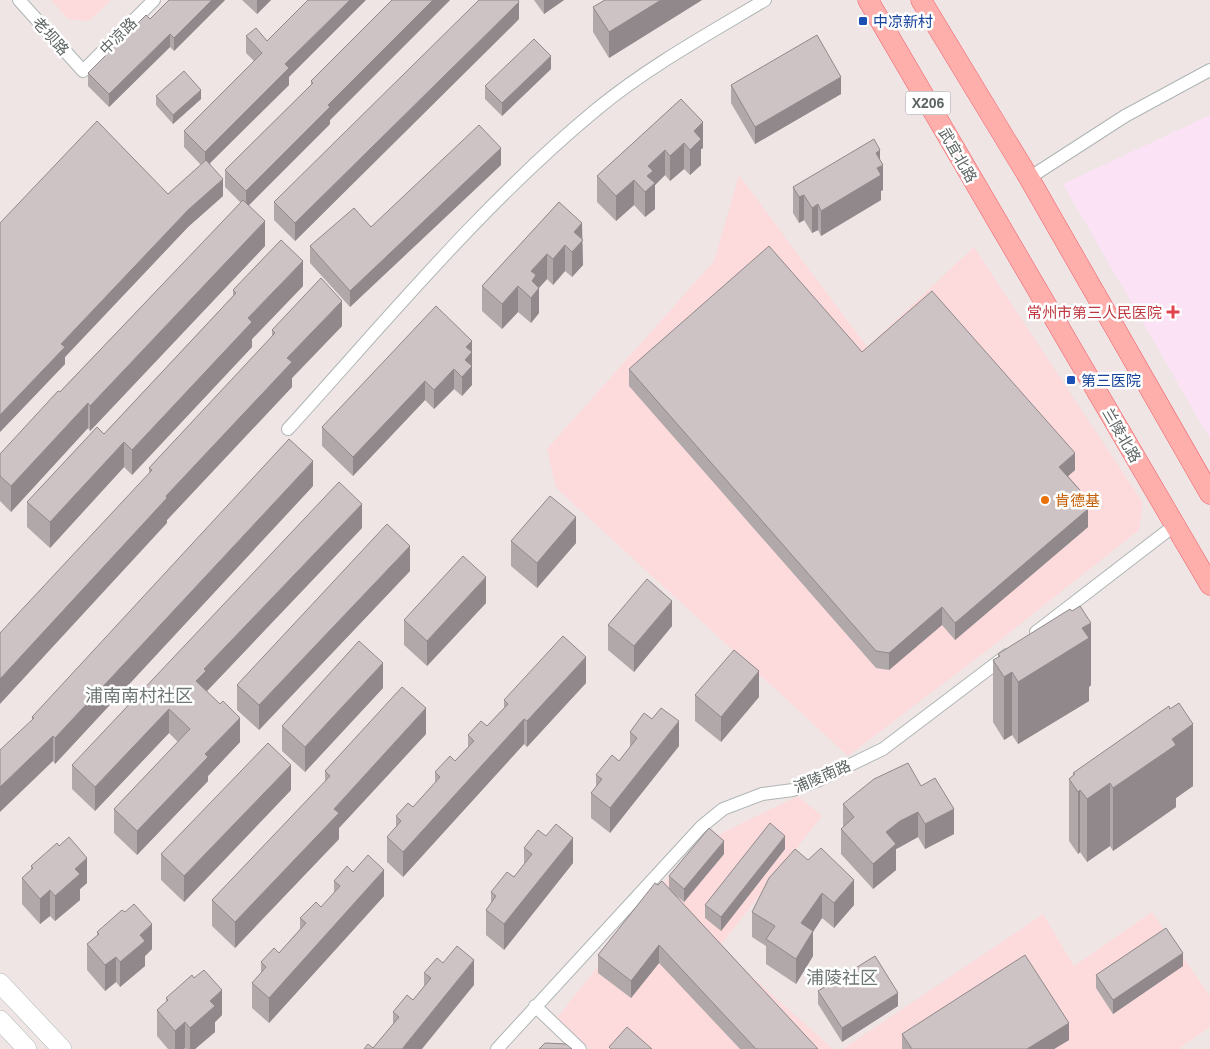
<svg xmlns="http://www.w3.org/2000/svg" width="1210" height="1049" font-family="Arial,'Noto Sans SC',sans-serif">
  <rect width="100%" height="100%" fill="#efe5e5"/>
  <path fill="#fddbdc" d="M51 0H111L89 21 68 19Z
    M739 175 867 347 974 247 1143 503 1139 530 994 645 848 756 556 488 547 449 714 261Z
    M798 796 822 816 719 947 833 1049H590L556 1019 693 847Z
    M1152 912 1210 996V1027L1178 1049H843L1043 914 1074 966Z"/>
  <path fill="#fbe2f4" d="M1210 115V439L1063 184Z"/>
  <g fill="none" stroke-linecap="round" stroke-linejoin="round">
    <g stroke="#aeb5b4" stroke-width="14">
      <path id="minor" d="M19 0 83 71 154 0
        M1029 178 1125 116 1210 70
        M288 429C387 320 483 203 597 109 648 67 708 34 765 0
        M1036 632 1175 525
        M535 1006 580 1049
        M497 1049 701 827 723 809 762 794 793 790 817 781 883 749 1007 655"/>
    </g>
    <g stroke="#adb6b4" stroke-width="20">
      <path id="secondary" d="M0 983 62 1049
        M0 1020 27 1049"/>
    </g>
    <g stroke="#f05d68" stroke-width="21">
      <path id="primary" d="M868 0 1210 585
        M921 0 1029 178 1210 494"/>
    </g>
    <use href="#minor" stroke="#fff" stroke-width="12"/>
    <use href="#secondary" stroke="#fff" stroke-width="19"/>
    <use href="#primary" stroke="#feaeab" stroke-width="20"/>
  </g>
  <path fill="#b0a8a9" d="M225 0 174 51 170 47 109 107 88 86V73L150 19Z
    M242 0H271L257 14Z
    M392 0H450L330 120V124L249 205 265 246 90 431 88 428 11 512 0 501V454L241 203 225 187V170L311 85V81Z
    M534 0H564L544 14Z
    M605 0H702L609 58 593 32V7Z
    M519 19 295 241 274 220V202Z
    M246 36 289 77V85L210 163 223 196 188 227 65 357V364L0 432 168 194 201 165 184 147V131L254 61 246 53Z
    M551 69 502 116 485 99V86Z
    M731 85 841 94 755 144 731 103Z
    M156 96 201 99 173 124 156 105Z
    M681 99 703 148 701 149V165L690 175 684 169 670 181 665 175 655 185V209L645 217 634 205 616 221 597 202V176Z
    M880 160 883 190 881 191V200L821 236 818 230 812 233 804 220 799 223 793 213V187Z
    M501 165 350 307 310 263V246L371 227Z
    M559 202 582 240 583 265 572 277 565 271 553 285 547 279 539 288V313L531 323 518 312 502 329 482 311V286Z
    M303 286 252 339V347L132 475 124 467 50 548 27 527V502L104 434 233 296V290Z
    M342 326 292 378V387L167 520V523L149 473V468L272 337V330Z
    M862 352 1075 470 1068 476 1088 499V527L955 640 942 625 889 670 876 668 629 386V369Z
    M472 360V385L462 396 454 389 434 409 425 400 353 476 322 446V427Z
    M313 486 55 764 53 761 32 719V717Z
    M362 528 207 691 240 742 208 776V781L137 855 114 833V809L178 742 169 733 95 811 72 789V765Z
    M511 541 576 543 537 588 511 566Z
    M410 571 259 730 237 710V685Z
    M486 603 427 666 404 645V620Z
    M608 625 672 626 634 672 608 650Z
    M998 654 1091 685 1089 687V701L1018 744 1012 735 1004 740 993 722V660L998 657Z
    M586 683 527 747 524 744 403 877 387 862V837L396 827V816L413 807 435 783V772L455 761 468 747V735L487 726 504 708V700Z
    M383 688 305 772 282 751V726Z
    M695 695 759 697 721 742 695 721Z
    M630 732 679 746 610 833 591 818V793L596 787V775L619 761 630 747Z
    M426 734 339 828V839L235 948 212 926V900L325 782V771Z
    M1073 773 1193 786 1176 798V807L1113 851 1110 846 1087 862 1080 852 1078 854 1069 841V779L1073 775Z
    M921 786 954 834 925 849 918 837 900 847 896 849V870L873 889 841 854V829L843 827V804Z
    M291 790 184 902 161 880V854Z
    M524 848 573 863 504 950 486 935V910L491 903V892L514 877 524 864Z
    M785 849 721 931 705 918V905Z
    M795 849 854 905 834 928 822 918 813 932V956L796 984 766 964V946L752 937V912Z
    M724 854 684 902 674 894 818 1049H740L659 963 631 998 598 973V955L658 885 669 888V876Z
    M31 866 87 883 80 889V900L55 921 50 916 40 924 22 904V878L31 870Z
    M353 872 384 896 269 1023 252 1008V983L261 973V962L279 953 300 929V918L321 907 334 893V881Z
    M97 932 152 949 145 956V966L120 987 116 982 105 991 87 970V944L97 936Z
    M1183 966 1113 1014 1096 988V975Z
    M424 973 474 985 373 1048 393 1024V1012L413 1000 424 986Z
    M818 991 898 1006 842 1042 818 1004Z
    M166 998 222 1015 215 1022V1032L195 1049H186L185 1048 184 1049H168L157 1036V1010L166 1002Z
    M902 1034 1069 1040 1054 1049H902Z"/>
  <path fill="#90888a" d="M212 0H225L174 51V38Z
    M257 0H271L257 14Z
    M350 0H366L289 77V85L205 168V152L285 64Z
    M433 0H450L330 120V124L246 208V191L328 105Z
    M544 0H564L544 14Z
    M661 0H702L609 58V32Z
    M519 2V19L295 241V223Z
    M170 34V47L109 107V94Z
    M551 56V69L502 116V103Z
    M841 77V94L755 144V127Z
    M201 90V99L173 124V115Z
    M703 122V148L701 149V165L690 175V150L694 131Z
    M684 143V169L670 181V156Z
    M501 148V165L350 307V291Z
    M665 150V175L655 185V209L645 217V192L648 166Z
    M880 150V167L883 165V190L881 191V200L821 236V211L876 153Z
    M223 179V196L188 227 65 357V364L0 432V415L61 344 188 210Z
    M634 180V205L616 221V196Z
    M804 195V220L799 223V197Z
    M818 204V230L812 233V208Z
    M265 221V246L90 431V406Z
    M582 223 583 265 572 277V252L574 232Z
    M565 245V271L553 285V259Z
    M547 254V279L536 291 539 288V313L531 323V271Z
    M303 261V286L252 339V347L132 475V450L248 318Z
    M518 286V312L502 329V304Z
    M342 301V326L292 378V387L167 520V523L0 704V679L166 496 287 358Z
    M472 341V385L462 396V377L466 347Z
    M454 369V389L434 409V390Z
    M425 381V400L353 476V457Z
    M88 403V428L11 512V486Z
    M124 442V467L50 548V522Z
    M1075 453V470L1059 484V467Z
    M313 461V486L55 764V738Z
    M362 504V528L206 692 196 681 204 669Z
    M1088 509V527L955 640V623Z
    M576 517V543L537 588V563Z
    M410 546V571L259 730V705Z
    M486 577V603L427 666V641Z
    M672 601V626L634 672V646Z
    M942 607V625L889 670V653Z
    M1091 623V685L1089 687V701L1018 744V682L1082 628Z
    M586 657V683L527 747V721Z
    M383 663V688L305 772V747Z
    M759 671V697L721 742V717Z
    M1012 672V735L1004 740V677Z
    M426 708V734L339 828V839L235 948V922L334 809Z
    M169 709V733L95 811V787Z
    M240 718V742L208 776V781L137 855V831L205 754Z
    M524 719V744L403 877V852Z
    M679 721V746L610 833V808Z
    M1193 724V786L1176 798V807L1113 851V788L1172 739Z
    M53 736V761L0 812V787Z
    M291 765V790L184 902V876Z
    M1110 783V846L1087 862V799Z
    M1080 790V852L1078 854V792Z
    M954 809V834L925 849V824Z
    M918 812V837L900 847 896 849V870L873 889V864L886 832 900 821Z
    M785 836V849L721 931V917Z
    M573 838V863L504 950V924Z
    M724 841V854L684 902V889Z
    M87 858V883L80 889V900L55 921V896L75 869Z
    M384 870V896L269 1023V998Z
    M854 880V905L834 928V903Z
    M50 890V916L40 924V899Z
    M822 893V918L813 932V956L796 984V959L801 923Z
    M152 924V949L145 956V966L120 987V962L140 935Z
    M659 945V963L631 998V981Z
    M1183 953V966L1113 1014V1000Z
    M116 957V982L105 991V965Z
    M474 960V985L422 1049H402Z
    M222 990V1015L215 1022V1032L195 1049H190V1028L210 1001Z
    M898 993V1006L842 1042V1028Z
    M185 1022V1048L184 1049H175V1031Z
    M1069 1023V1040L1054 1049H1027Z"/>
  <path fill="#cdc3c5" stroke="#90888a" d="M169 0H212L174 38 170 34 109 94 88 73 146 15 150 19Z
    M308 0H350L285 64 289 68 205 152 184 131 262 53 246 36 256 28 267 41Z
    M392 0H433L328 105 330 107 246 191 225 170 313 83 311 81Z
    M479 0H518L519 2 295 223 274 202Z
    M605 0H661L609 32 593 7Z
    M817 35 841 77 755 127 731 85Z
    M534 39 551 56 502 103 485 86Z
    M184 71 201 90 173 115 156 96Z
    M681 99 703 122 694 131 701 139 690 150 684 143 670 156 665 150 648 166 653 171 647 176 655 183 645 192 634 180 616 196 597 176Z
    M97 121 168 194 206 160 223 179 188 210 61 344 65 347 0 415V223Z
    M479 125 501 148 350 291 310 246 354 208 371 227Z
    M874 139 880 150 876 153 883 165 877 168 881 175 821 211 818 204 812 208 804 195 799 197 793 187Z
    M243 200 265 221 90 406 88 403 11 486 0 476V454L58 391 60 392Z
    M559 202 582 223 574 232 583 240 572 252 565 245 553 259 547 254 531 271 536 275 532 281 539 288 531 298 518 286 502 304 482 286Z
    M281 240 303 261 248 318 252 322 132 450 124 442 50 522 27 502 97 427 104 434 236 293 233 290Z
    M769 246 862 352 932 291 1075 453 1059 467 1088 499V509L955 623 942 607 889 653 876 651 629 369Z
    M321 278 342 301 287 358 292 362 166 496 167 498 0 679V633L152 470 149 468 275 333 272 330Z
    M436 306 472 341 466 347 472 352 465 360 472 366 462 377 454 369 434 390 425 381 353 457 322 427Z
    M289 439 313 461 55 738 53 736 0 787V750L34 718 32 717Z
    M339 482 362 504 204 669 206 671 196 681 220 704 223 701 240 718 205 754 208 757 137 831 114 809 190 729 169 709 95 787 72 765Z
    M550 496 576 517 537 563 511 541Z
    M387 524 410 546 259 705 237 685Z
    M463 556 486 577 427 641 404 620Z
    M647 579 672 601 634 646 608 625Z
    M1080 606 1091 623 1082 628 1089 638 1018 682 1012 672 1004 677 993 660 1000 656 998 654 1070 609 1072 611Z
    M563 636 586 657 527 721 524 719 403 852 387 837 401 821 396 816 408 803 413 807 440 777 435 772 450 756 455 761 474 741 468 735 481 721 487 726 508 704 504 700Z
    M359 641 383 663 305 747 282 726Z
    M734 650 759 671 721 717 695 695Z
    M402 687 426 708 334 809 339 813 235 922 212 900 330 776 325 771Z
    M1179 703 1193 724 1172 739 1176 745 1113 788 1110 783 1087 799 1080 790 1078 792 1069 779 1075 774 1073 773 1169 706 1170 709Z
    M661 708 679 721 610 808 591 793 602 779 596 775 612 755 619 761 637 738 630 732 644 713 652 719Z
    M268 743 291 765 184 876 161 854Z
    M908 763 921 786 935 778 954 809 925 824 918 812 900 821 886 832 896 844 873 864 841 829 854 817 843 804 874 779Z
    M770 823 785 836 721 917 705 905Z
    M556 824 573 838 504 924 486 910 496 896 491 892 507 872 514 877 532 854 524 848 538 830 546 836Z
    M709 828 724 841 684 889 669 876Z
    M69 837 87 858 75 869 80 874 55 896 50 890 40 899 22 878 33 868 31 866 57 843 59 846Z
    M821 848 854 880 834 903 822 893 801 923 813 931 796 959 766 939 775 926 752 912 769 878 795 849 808 860Z
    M368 855 384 870 269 998 252 983 266 967 261 962 274 948 279 953 306 923 300 918 316 902 321 907 340 886 334 881 347 866 353 872Z
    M662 881 818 1049H756L659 945 631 981 598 955 655 883 658 885Z
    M134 904 152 924 140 935 145 941 120 962 116 957 105 965 87 944 99 934 97 932 122 910 125 912Z
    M1166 928 1183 953 1113 1000 1096 975Z
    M457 946 474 960 402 1049H364L368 1044 373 1048 399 1017 393 1012 407 995 413 1000 431 978 424 973 437 958 443 963Z
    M1025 955 1069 1023 1027 1049H912L902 1034Z
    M875 956 898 993 842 1028 818 991Z
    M204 970 222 990 210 1001 215 1006 190 1028 185 1022 175 1031 157 1010 168 1000 166 998 192 975 194 978Z
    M627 1027 652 1049H611L609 1047Z
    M545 1043 566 1044 572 1049H539Z"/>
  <g fill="#1a4fb4" stroke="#fff" stroke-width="2">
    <rect x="858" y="16" width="10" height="10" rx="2.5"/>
    <rect x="1066" y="375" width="10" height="10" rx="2.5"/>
  </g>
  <path fill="#e0444e" stroke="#fff" stroke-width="2" d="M1170.5 304.5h5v5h5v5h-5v5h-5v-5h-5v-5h5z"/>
  <circle fill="#e8710a" stroke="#fff" stroke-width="2" cx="1045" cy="500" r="5"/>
  <g text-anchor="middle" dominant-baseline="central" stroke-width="5" stroke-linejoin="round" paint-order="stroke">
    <rect fill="#fff" stroke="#8e9392" stroke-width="1" x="905.5" y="91.5" width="45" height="23" rx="4"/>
    <g font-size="14" font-weight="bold" fill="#5d6563">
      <text x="928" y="103">X206</text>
    </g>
    <g font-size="15" fill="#164399" stroke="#fff" text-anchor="start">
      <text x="873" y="21">中凉新村</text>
      <text x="1081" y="380">第三医院</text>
    </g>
    <g font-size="15" fill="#5d6563" stroke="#fff">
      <text transform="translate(51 36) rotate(48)">老坝路</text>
      <text transform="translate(118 36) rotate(-45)">中凉路</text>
      <text transform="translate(958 155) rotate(60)">武宜北路</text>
      <text transform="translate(1122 435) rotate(60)">兰陵北路</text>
      <text transform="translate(822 776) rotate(-23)">浦陵南路</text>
    </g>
    <g font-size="15" fill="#be3a42" stroke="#fff" text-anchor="end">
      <text x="1162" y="312">常州市第三人民医院</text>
    </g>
    <g font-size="15" fill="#c56008" stroke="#fff" text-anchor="start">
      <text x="1055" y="500">肯德基</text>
    </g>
    <g font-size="18" fill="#6e7774" stroke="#fff">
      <text x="139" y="696">浦南南村社区</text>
      <text x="842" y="978">浦陵社区</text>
    </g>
  </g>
</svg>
